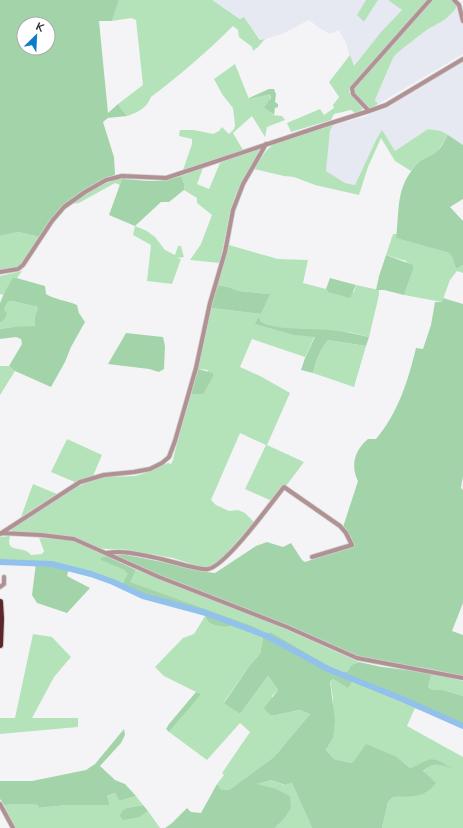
<svg xmlns="http://www.w3.org/2000/svg" width="463" height="828" font-family="Mulish,sans-serif">
  <rect width="100%" height="100%" fill="#f4f4f7"/>
  <path fill="#e6e8f2" d="M212 0H366L357 15 364 22 378 0H388L402 10 381 32 353 67 346 43 339 30 330 34 318 27 309 20 282 34 261 40 244 17 241 19Z
    M457 6 463 25V54L378 104 375 101 393 58 396 54 419 36 452 14Z
    M463 62V145L441 131 428 129 395 151 382 131 376 140 355 185 345 183 326 171 330 131 333 125 366 116 390 106Z"/>
  <path fill="#b4e3ba" d="M119 0H212L240 19 244 17 260 40 265 39 258 47 253 51 252 47 239 37 238 30 233 26C207 52 180 75 151 97 147 108 137 113 127 116L118 104 143 85 136 20 131 18 112 21Z
    M366 0H378L364 22 357 15Z
    M388 0H428L350 88 349 92 363 107C362 112 359 112 355 113L351 110 334 114 331 120 291 132 287 123 320 109 324 115 334 108 333 105 339 97 329 82 350 55 354 66 381 32 402 10Z
    M433 0H451L457 6C451 18 438 23 427 30 417 37 406 46 396 54L393 58 375 100 378 104 371 108H369L354 94 353 89Z
    M235 64 249 99 270 93C271 100 270 101 265 105L273 115 282 116 285 120 267 127 265 137 252 116 233 133 243 150 183 170 192 144V139L179 136 180 130H194L213 134 219 131 222 127 229 134 234 129 235 125 233 108 222 94 214 79Z
    M333 125 330 131 326 171 345 183 355 185 376 140 382 130 395 151 428 129 441 131 448 135 437 152 418 163 411 171 395 161 381 138 368 167 359 195 315 185 294 177 284 176 254 169C260 160 264 151 274 144Z
    M258 149 260 150 259 151 236 194 230 212 220 263 190 260 201 244 212 215 197 203V198L184 190V183L181 176 203 168 197 184 209 189 220 163Z
    M117 179H122L120 185 115 183 79 203 71 204 94 188Z
    M135 226 147 231 155 237 165 250 175 255 178 246H181L184 257 177 258 181 259 172 284 147 281 151 245 133 235Z
    M18 232 40 237 20 265 13 268 0 270V236Z
    M393 234H397V238L449 253 452 257 456 269 463 265V273L457 271 450 280 442 302 404 295 413 270 406 261 386 255Z
    M229 245 278 259 308 260 303 283 326 289 328 292H354L356 285 379 290V295L369 337C362 335 355 333 348 332 327 330 276 332 260 321L256 324 293 335 315 336 305 357 252 339 240 367 262 377 290 393 267 445 304 462 286 486 284 485 272 501 245 489 266 445 240 433 211 500 216 505 229 511 238 510 245 513 254 522 224 556 215 564 208 567H201L173 558 123 549H106L100 548 74 537 12 531V529L76 487 94 480 107 477 135 476 145 473 168 463 171 464 173 460 175 451 191 394H199L208 370 198 369 211 308 261 314 269 294 239 291 228 287 217 285Z
    M22 271 17 278 13 277 3 295 0 294V276Z
    M12 301 38 307 35 316V327H13L0 329V323L4 320V309L8 302Z
    M328 340 366 346 354 387 313 373C316 360 320 350 328 340Z
    M0 366H9L15 371 0 395Z
    M67 439 102 455 93 476 77 483 51 472Z
    M33 484 57 494 21 517Z
    M10 536C5 555 24 544 31 555L42 554 44 551 39 538 73 540 107 556 102 557V560L124 570 129 574 121 586 91 574 52 564 0 562V537Z
    M136 570 265 620 359 662 351 665 347 672H341L331 669 319 660 271 632 265 633 253 626 129 582Z
    M205 616 208 622 226 627 233 626 263 638 260 654 250 665 224 702 240 714 268 676 278 690 272 696 276 715 301 710 310 714 274 757 229 790H222L217 784 224 775 222 773 250 732 240 723 207 760 169 732 200 694 164 676 155 667 183 638 194 634Z
    M33 634 52 637 71 657 54 677 32 718H78V727L0 734V718H15Z
    M432 673 463 681V696L443 690 432 691 428 687Z
    M333 679 347 687 352 682 415 708 407 726 463 757V828H382L388 802 393 797 409 796C416 783 421 766 438 764 441 764 446 767 450 767 426 754 432 762 410 768L397 757 354 761 351 763 334 759 326 750 333 738V698L330 680Z
    M271 780 284 785 292 783 312 828H275L284 819 256 784Z
    M115 793 119 801 136 796 143 805 127 808 140 817 148 811 160 828H15L4 805 24 804 39 805V808L66 805H110L107 796Z"/>
  <path fill="#a3d4a9" fill-rule="evenodd" d="M0 0H119L112 21H99L108 113 118 104 127 116 108 118 103 122 114 157 115 175C108 177 101 180 95 184 69 197 54 212 40 237L18 232 0 236ZM24 24H48V48H24Z
    M269 89H274L276 94 275 102 278 104V107L275 108 274 115 264 107 271 98 270 94 249 99V98Z
    M448 135 463 145V199L450 207 463 221V265L456 269 452 257 449 253 396 238C400 209 395 188 417 164 422 159 429 157 435 153 441 149 444 141 448 135Z
    M181 176 184 183V190L169 202H161L135 226 109 215 122 179C145 180 159 184 181 176Z
    M386 255 413 265V270L404 295 384 290H376L379 276Z
    M13 277 45 286 46 294C53 299 68 301 77 305L79 313 85 322 71 347 65 362 51 387 15 371 9 366 22 344 21 339 16 337 0 339V329L13 327 35 326V316L38 307 12 301 8 302 4 309 7 314 4 320 0 323V303L5 291Z
    M330 278 356 285 350 298 328 292 326 289Z
    M217 285 228 287 239 291 270 294 261 314 211 308Z
    M443 298 463 304V476L461 488 463 490V603L452 631 463 635V676L425 668 365 659 356 656 141 568 115 555H127L182 566 206 572 215 573 256 546 267 542 283 547 291 543 302 560 305 562 355 545 343 527 358 481C350 465 355 450 368 439H376C398 413 408 381 416 348L423 349 431 325 435 302H442Z
    M258 318 260 319V321C275 331 311 328 329 330 343 331 356 334 369 337L366 346 328 340C320 350 316 360 313 373L301 370 305 358 315 337 293 335 255 324Z
    M126 333 163 337 165 346 164 369 159 372 149 369 108 364Z
    M198 369 213 373V377L203 394H191Z
    M107 556 136 570 130 582 253 626 265 633 271 632 319 660 331 669 341 672H347L351 665 359 662 382 667 432 673 428 687 432 690H443L463 696V726L428 711 420 710 352 682 348 688 333 679 330 681 335 721 333 738 326 750 334 759 351 763 354 761 366 744 397 757 410 768C417 766 422 762 428 760 436 757 446 765 453 769 440 764 434 762 423 771L436 783C423 799 412 796 393 797L388 802 382 828H312L292 783 285 785 271 780 257 784 276 789 290 796 291 808 284 819 275 828H165L172 823 187 808 191 812 201 813 217 784 222 790H229L274 757 310 714 300 710 276 715H270L264 708 278 690 268 676 240 714 224 703 250 665 260 654 263 638 233 626 226 627 215 625 208 622 205 616 206 613 143 596 121 586 128 574 124 570 101 560 102 557Z
    M36 563 52 564 69 568 67 576 90 588 67 613 37 603 32 595Z
    M196 692 201 694 169 732 166 729 169 724Z
    M124 729 125 735 121 743 100 766 115 780 125 784 136 796 119 801 115 793 107 796 110 805H66L39 808 38 805 24 804 4 805 0 799V781H32L86 770 95 764Z
    M143 805 148 811 140 817 123 820 120 816 122 811 127 808Z"/>
  <g fill="none" stroke-linecap="round" stroke-linejoin="round">
    <path stroke="#92c2ec" stroke-width="6" d="M0 562 52 564 91 574 113 582 143 596 206 613 267 636 328 669 400 698 463 726"/>
    <g stroke="#d0d0d2" stroke-width="5.5">
      <path id="minor" d="M454 0 459 5 463 21
        M369 111 353 94 352 88 430 0
        M0 272 18 269 23 265 52 221 64 207 85 192 106 180 122 176 166 178 328 124 369 111 386 105 463 59
        M2 533 41 535 74 539 159 577 287 627 357 658 463 678
        M0 534 80 482 104 475 134 472 150 469 162 463 169 457 175 441 196 368 210 303 225 252 233 210 243 184 266 144
        M107 553C125 550 143 555 161 559 171 561 201 571 208 569 226 566 271 503 284 487L340 526 346 533 352 545 312 557
        M0 587 4 584V577
        M0 804 13 828"/>
    </g>
    <g stroke="#d0d0d2" stroke-width="8">
      <path id="highway" d="M0 602 1 619 0 645"/>
    </g>
    <use href="#minor" stroke="#b09293" stroke-width="4"/>
    <use href="#highway" stroke="#5c262a" stroke-width="6"/>
  </g>
  <g transform="translate(36 36) rotate(24)"><circle r="19" fill="#ffffff" stroke="#aaaaab"/>
  <path d="M0-3L7 15L0 10L-7 15Z" fill="#0b7dc7"/>
  <text y="-6" font-size="11" font-weight="bold" text-anchor="middle" fill="#2b2b2c">K</text>
  </g>
</svg>
